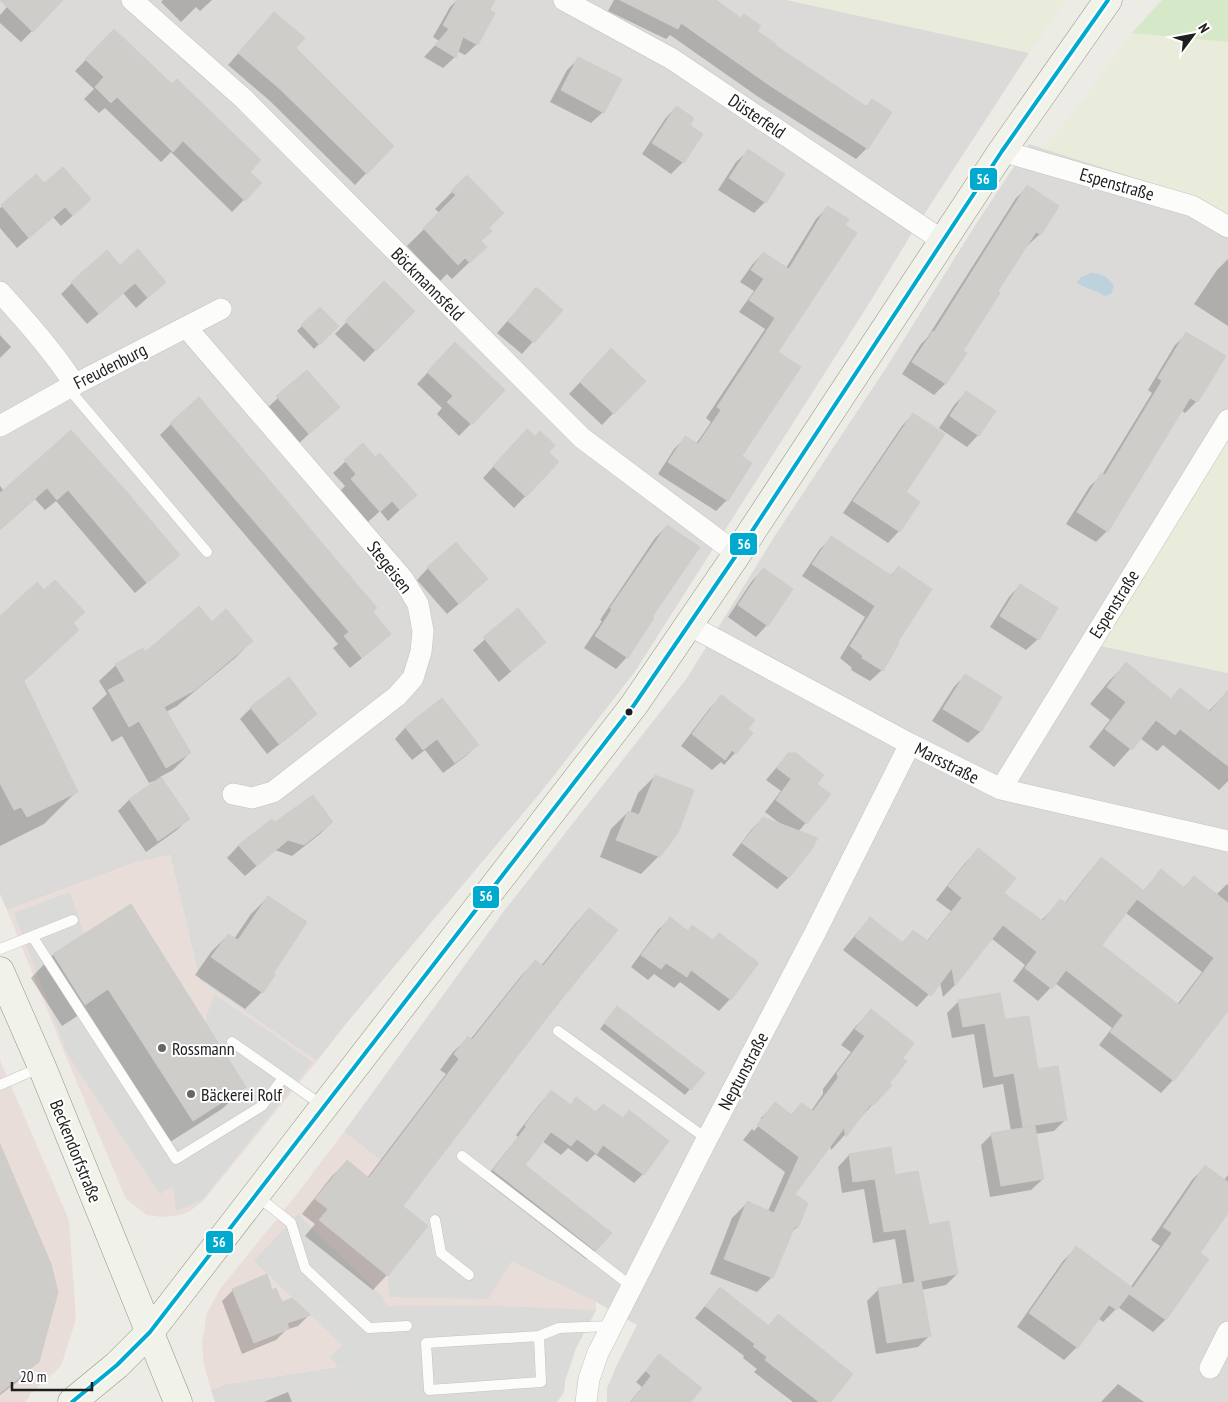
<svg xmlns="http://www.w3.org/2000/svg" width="1228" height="1402" font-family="'PT Sans Narrow',sans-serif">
  <rect width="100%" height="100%" fill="#ecebe6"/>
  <path fill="#dbdad8" d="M0 0H787L1029 53 912 233 870 302 634 673 541 792 345 1025 317 1061 200 981 170 855 137 862 7 910 0 894Z
    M1029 144 1196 197 1228 218V436L1101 646 1228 673V1402H607V1388L617 1365 637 1325 596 1302 512 1262 344 1132 504 911 687 678 776 534 886 368 976 224Z
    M342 1366 373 1402H215L211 1390 226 1384Z"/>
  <path fill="#e9ddd9" d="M170 855 200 981 317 1061 203 1201 190 1211 180 1215 162 1217 147 1215 126 1199 67 1059 7 910 137 862Z
    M0 1060 69 1220 76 1319 63 1360 60 1367 29 1395V1398L24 1402H0Z
    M344 1132 512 1262 596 1302V1310L576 1348 565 1381 564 1392 557 1402H373L342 1366 226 1384 211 1390 204 1365 202 1343 207 1313 220 1289 293 1199Z"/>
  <path fill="#dadad8" d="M70 892 84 934 53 954 85 1004 108 989 193 1120 246 1087 205 1021 214 994 313 1062 202 1200 176 1211 173 1186 160 1194 68 1055 14 913Z
    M393 1170 512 1262 488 1299 389 1297 388 1276 428 1226 379 1187Z
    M298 1214 382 1296 387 1306H498L596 1310 576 1348 565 1381 564 1392 557 1402H373L342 1366 338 1367 330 1357 342 1345 254 1261Z"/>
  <path fill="#e9ecda" d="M787 0H1066L1029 53Z
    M1132 33 1228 42V218L1196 197 1041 148 1071 116Z
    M1228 436V673L1101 646Z"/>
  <path fill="#d5e8c7" d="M1162 0H1228V42L1132 33Z"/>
  <path fill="#bcd2dd" d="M1091 273C1103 274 1107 276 1114 286L1111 294 1105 296C1096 290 1087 289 1077 283L1081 277Z"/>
  <path fill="#0003" fill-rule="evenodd" d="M13 0H48L32 31 21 42 0 23V15Z
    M163 0H212L200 11 196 7 181 22 161 2Z
    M457 0H469L477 44 465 55 457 51 455 57 443 68 424 57 439 41 433 37 450 7Z
    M614 0H713L741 19 774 45 865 108 872 100 867 148 856 159 757 96 670 35 666 39 608 11Z
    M263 25 294 48 392 146 355 185 270 101 228 65Z
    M103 42 172 86 260 183 232 212 171 152 161 162 105 108 99 113 84 99 94 89 75 71Z
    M578 59 603 112 591 123 550 102 567 70Z
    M676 107 688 126 701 134 683 162 671 174 642 154 665 119Z
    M748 151 765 202 754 213 718 190 736 162Z
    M467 177 487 228 480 241 485 247 452 279 447 274 440 281 407 246 440 213 435 209Z
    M44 185 78 211 61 226 53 217 17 248 0 228V208Z
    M1028 187 1040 234 1028 245 1026 244 961 351 965 353 945 384 934 395 902 374 921 344 927 338 1016 198Z
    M827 208 727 500 716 511 658 474 674 449 685 438 696 444 711 422 706 418 765 329 739 312 754 291 740 282 752 265 763 253 786 268 816 219Z
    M1228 259V326L1194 304 1217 270Z
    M119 267 153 293 136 308 123 293 87 324 61 294 72 283Z
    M384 283 413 311 364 362 335 334Z
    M536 289 561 310 522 354 497 333Z
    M320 308 337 326 314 349 297 331Z
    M1187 334 1224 357 1197 401 1185 413 1181 410 1107 531 1096 542 1066 524 1090 486 1102 475 1152 393 1148 390 1175 345Z
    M0 335 11 347 0 358Z
    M444 355 504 390 459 436 437 414 442 408 417 384Z
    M600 361 644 381 602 425 569 394Z
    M307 371 338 407 297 445 266 409Z
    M966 393 978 435 967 447 939 428 955 404Z
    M913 414 899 531 888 543 843 513 902 426Z
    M171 424 372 612 390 633 378 645 350 668 333 648 338 644 160 435Z
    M71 432 179 555 135 593 56 501 45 510 35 499 0 530V486L4 491Z
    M516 442 547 452 558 462 514 508 483 478Z
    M363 445 404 506 388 521 380 511 368 522 340 491 345 486 333 473Z
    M667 526 650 617 627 657 616 669 584 648 602 621 600 620 655 538Z
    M831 538 890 576 898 568 896 642 882 670 870 681 851 670 852 668 840 658 865 617 802 576 820 549Z
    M428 568 475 590 447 614 417 580Z
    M763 570 767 625 756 637 728 617 752 581Z
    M1020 585 1038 639 1026 650 990 627 1009 597Z
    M44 592 78 630 23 682 76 792 44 824 0 846V617Z
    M518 610 544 642 499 682 473 650Z
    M212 624 252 641 235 658 177 706 166 712 190 753 173 770 160 777 188 819 177 830 146 852 118 811 129 800 155 782 154 781 149 783 122 736 112 742 92 708 107 694 99 681 116 665 145 654Z
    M1126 664 1170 700 1180 690 1208 712 1228 691V781L1219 790 1163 745 1157 751 1140 738 1114 767 1089 747 1110 720 1090 704 1109 681Z
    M965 675 1000 697 980 732 968 743 932 721 954 687Z
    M722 696 746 729 735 753 724 765 721 762 712 770 681 746 710 708Z
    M251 708 316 713 304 725 267 754 240 719Z
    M406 727 477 745 466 756 443 773 425 750 412 760 395 739Z
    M788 754 815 784 829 795 798 832 813 845 788 878 777 889 732 855 751 830 763 818 782 825 765 812 781 791 766 780Z
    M655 776 676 833 659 856 641 874 600 857 611 829 628 812 630 813 638 793Z
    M272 821 275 824 332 822 320 834 292 856 275 850 245 876 227 858 238 846Z
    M978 850 1002 893 1041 921 1060 901 1064 904 1089 872 1101 859 1143 891 1161 871 1183 888 1194 877 1216 895 1227 884 1228 885V1009L1173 1080 1161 1093 1099 1045 1112 1028 1055 983 1038 1001 1013 981 1025 965 991 938 955 985 943 997 940 982 917 1007 843 950 858 932 870 919 902 943 913 931 927 941 951 911 936 900 965 863ZM1126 913 1202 972 1177 1005 1101 945Z
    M268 897 271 974 262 992 245 1009 195 975 211 952 228 935 234 939 251 914Z
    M130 906 245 1087 222 1109 170 1142 85 1011 62 1026 31 978 53 955Z
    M589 909 616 930 494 1085 402 1206 426 1226 387 1275 373 1290 305 1236 315 1224 302 1214 332 1176 347 1162 367 1178 446 1074 440 1070 453 1052 468 1038 470 1040 521 976 535 961 541 966 575 924Z
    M670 919 730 999 719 1011 680 982 674 988 654 974 648 980 631 967 658 930Z
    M959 1001 1004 1021 1037 1071 1065 1120 1054 1131 1036 1134 1043 1179 1031 1190 990 1197 981 1145 992 1134 1011 1131 1003 1084 983 1088 974 1034 952 1038 947 1013Z
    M871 1011 873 1104 831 1150 830 1145 793 1194 797 1227 790 1234 772 1277 757 1292 710 1274 732 1218 747 1203 768 1211 785 1172 743 1140 760 1119 775 1104 790 1116 801 1104 811 1111 823 1094V1089L851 1052 841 1045 856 1026ZM760 1119H764L754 1131 752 1129Z
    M612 1013 690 1089 685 1095 600 1029Z
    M551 1092 570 1106 577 1099 595 1112 603 1105 622 1119 629 1112 643 1174 634 1183 595 1154 587 1162 568 1148 561 1155 542 1141 523 1165 596 1250 586 1259 484 1180 518 1137 516 1135 542 1101Z
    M0 1149 37 1362 17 1382 0 1395Z
    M849 1155 894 1176 928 1226 957 1274 946 1285 921 1290 930 1335 918 1347 876 1354 867 1301 878 1290 903 1286 895 1239 873 1243 864 1189 842 1193 838 1167Z
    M1205 1167 1224 1180 1228 1175V1210L1198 1253 1166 1319 1153 1332 1118 1307 1103 1322 1098 1318 1077 1347 1064 1360 1017 1327 1063 1261 1076 1248 1130 1288 1160 1246 1151 1240 1192 1180Z
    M720 1288 768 1326 778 1316 829 1402H793L754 1372 757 1369 743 1358 744 1356 695 1318Z
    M233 1290 272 1291 282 1304 309 1315 298 1326 286 1330 276 1340 242 1354 222 1301Z
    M659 1356 690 1402H630L642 1387 636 1382Z
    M1118 1384 1144 1402H1101Z
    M288 1392 292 1402H264Z"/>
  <path fill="#cfcdc9" stroke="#cfcdc8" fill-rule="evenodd" d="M0 0H63L33 32Z
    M457 0H495L490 10 495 13 478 45 463 37 456 58 435 45 449 29 443 25Z
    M620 0H716L741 18 744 14 761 26 757 31 776 44 775 45 867 107 872 99 892 112 868 149 769 85 681 23 678 29Z
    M274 12 305 38 296 48 394 146 367 174 281 90 238 53Z
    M114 29 172 84 177 79 261 160 250 172 262 183 245 201 183 141 173 152 117 97 111 103 95 87 104 77 85 59Z
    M578 57 622 79 604 113 561 90Z
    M676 106 694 118 690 125 703 134 684 163 652 143Z
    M748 149 785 174 766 203 729 178Z
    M63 167 91 199 73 216 65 207 29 238 1 205 36 174 44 183Z
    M467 175 504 213 489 228 492 231 481 241 487 247 470 263 465 258 458 265 423 228 456 195 451 191Z
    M1027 185 1059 206 1041 235 1036 232 998 291 1000 293 963 351 967 353 946 384 912 362 933 331 934 332Z
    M827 206 849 219 845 225 857 233 778 352 801 367 742 456 752 463 728 501 668 462 685 436 698 444 721 410 717 407 775 318 749 300 764 279 751 270 763 252 789 269Z
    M138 249 166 282 148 298 135 283 99 314 71 282 107 250 120 265Z
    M384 281 415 311 376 351 345 321Z
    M536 287 563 310 534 343 508 321Z
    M320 307 339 326 320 345 301 325Z
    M1186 332 1226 356 1198 402 1190 398 1108 532 1077 512 1101 473 1105 475 1162 381 1158 378Z
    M455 342 505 390 472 425 447 402 453 396 427 372Z
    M611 348 646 381 614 414 580 382Z
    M307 370 340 407 309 434 276 396Z
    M966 391 996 411 979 436 950 416Z
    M199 397 377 608 373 612 391 634 362 658 344 636 349 632 170 423Z
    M913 413 945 434 906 492 920 502 900 532 853 501Z
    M527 429 535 436 540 431 555 445 549 452 559 462 526 497 493 466Z
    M71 430 126 491 180 555 147 583 68 490 57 500 47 488 0 530V493Z
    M363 443 375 457 380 453 417 495 400 510 392 501 380 512 351 479 356 474 344 460Z
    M667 525 700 547 652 617 654 618 628 658 595 636 612 609 610 608Z
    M831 536 892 576 898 566 932 589 898 642 899 643 883 671 862 658 863 656 850 646 875 606 812 564Z
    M456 542 488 579 459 604 427 567Z
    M763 568 793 589 768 626 738 605Z
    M55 580 85 612 73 623 79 630 24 681 78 792 27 817 21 807 14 810 0 783V616L37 582 44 590Z
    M1020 584 1058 608 1039 640 1000 616Z
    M199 606 212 622 226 609 253 641 195 690 164 707 191 753 166 768 139 721 129 727 108 690 125 681 115 664 143 648 145 652Z
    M518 608 546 642 511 671 483 637Z
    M1126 662 1171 699 1180 688 1210 712 1228 690V766L1180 729 1175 735 1156 720 1132 750 1105 729 1126 702 1107 687Z
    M965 674 1002 697 981 732 943 709Z
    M289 677 317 714 279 744 250 707Z
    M721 695 755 720 748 729 753 733 745 743 736 754 732 750 725 760 692 734Z
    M442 698 479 745 455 763 437 739 423 750 405 727Z
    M788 753H796L824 775 817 784 831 794 807 824 776 800 791 779 777 768Z
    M655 775 694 790 678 833 660 857 616 840 628 811 639 815Z
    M161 777 190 819 158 841 129 799Z
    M313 795 333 822 304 845 288 840 257 866 238 845 272 819 275 822Z
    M763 817 818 838 814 844 815 845 789 878 742 843Z
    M978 848 1016 878 1004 893 1043 921 1060 899 1066 903 1101 857 1144 891 1161 869 1184 888 1194 876 1228 903V1011L1174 1081 1110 1032 1123 1015 1066 970 1052 989 1025 968 1037 952 1003 925 955 986 952 968 931 996 855 937 870 917 903 943 913 930 928 941 962 898 948 886ZM1137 899 1214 958 1179 1005 1102 945Z
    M268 896 307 922 273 974 275 975 263 993 211 957 228 934 238 940Z
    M131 904 246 1087 193 1121 108 989 85 1005 53 954Z
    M589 908 618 930 555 1007 403 1206 428 1226 388 1276 319 1220 328 1209 315 1199 347 1160 369 1178 459 1059 454 1054 468 1036 472 1040 535 960 543 966Z
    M670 917 688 931 692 925 713 940 719 933 759 963 731 1000 691 970 687 977 666 963 661 969 641 955Z
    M1000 993 1005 1019 1029 1016 1038 1069 1058 1066 1067 1120 1023 1127 1014 1073 994 1077 985 1023 963 1027 958 1000Z
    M617 1006 705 1073 691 1090 604 1023Z
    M871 1009 914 1043 903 1058 907 1061 889 1084 892 1085 874 1105H870L846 1137 844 1128 795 1194 808 1203 798 1228 795 1226 773 1278 724 1259 747 1201 774 1213 799 1157 757 1125 775 1102 792 1115 801 1103 813 1111 838 1078 837 1073 865 1036 855 1029Z
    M551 1090 571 1105 576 1097 596 1112 603 1104 623 1118 629 1110 669 1141 644 1175 603 1145 597 1154 577 1139 571 1146 551 1132 525 1165 612 1233 596 1251 493 1170 526 1127 525 1125Z
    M1035 1126 1044 1179 1001 1186 991 1133Z
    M0 1144 51 1264 58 1292 39 1362 0 1393Z
    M891 1147 895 1175 918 1171 929 1225 949 1221 958 1274 915 1282 906 1229 884 1232 875 1179 853 1182 849 1154Z
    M1205 1165 1228 1182V1213L1200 1253 1209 1259 1166 1320 1129 1294 1117 1310 1109 1305 1078 1348 1029 1313 1076 1246 1133 1288 1172 1233 1163 1227Z
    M267 1274 272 1290 276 1288 282 1302 292 1298 311 1315 287 1323 289 1329 254 1343 232 1289Z
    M921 1281 931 1336 887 1343 878 1288Z
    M720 1287 769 1326 778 1314 853 1374 831 1402H819L765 1360 767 1357 753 1346 755 1344 705 1306Z
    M659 1354 702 1388 691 1402H631L651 1376 646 1371Z"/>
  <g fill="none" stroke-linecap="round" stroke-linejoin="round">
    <g stroke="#c3c3c1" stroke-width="11">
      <path id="lane" d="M68 388 207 552
        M32 936 176 1159 262 1106 283 1078
        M0 949 73 920
        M558 1031 707 1139
        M232 1042 323 1106
        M0 1085 41 1067
        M462 1156 631 1286
        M256 1195 291 1223 305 1268 369 1328 407 1326
        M435 1220 441 1253 469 1275
        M539 1336 541 1382 429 1390 426 1343 539 1336 559 1328 611 1326"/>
    </g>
    <g stroke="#c3c3c1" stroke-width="22">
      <path id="street" d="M132 0 244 99 582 438 737 554
        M564 0 672 59 943 241
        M1002 151 1192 206 1228 227
        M0 292C27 322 53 351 75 385
        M186 327 403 579 418 604 423 631 421 652 413 678 397 696 273 792 252 798 233 794
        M0 426 68 388 221 309
        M689 625 910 744 1001 789 1228 841
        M1001 789 1228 420
        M1210 1368 1228 1332
        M586 1402 589 1379 598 1353 707 1139 815 933 910 744"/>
    </g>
    <g stroke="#919480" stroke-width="29">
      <path id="secondary" d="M0 971 42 1067 178 1402
        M72 1402 117 1365 150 1332 634 705 737 554 1002 151 1108 0"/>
    </g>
    <use href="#lane" stroke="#fcfcfb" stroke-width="10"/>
    <use href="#street" stroke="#fcfcfb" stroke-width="21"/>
    <use href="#secondary" stroke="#f1f3ea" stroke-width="28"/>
    <g stroke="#fff" stroke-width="8">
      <path id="bus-1" d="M72 1402 117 1365 150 1332 634 705 737 554 1002 151 1108 0"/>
    </g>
    <use href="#bus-1" stroke="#00a9ce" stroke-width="4"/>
  </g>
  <circle fill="#1e1e1e" stroke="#fff" stroke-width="2" cx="629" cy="712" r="4.5"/>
  <g fill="#666664" stroke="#fff" stroke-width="2">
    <circle cx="162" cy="1048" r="5"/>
    <circle cx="191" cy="1094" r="5"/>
  </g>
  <g text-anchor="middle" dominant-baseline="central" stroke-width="4" stroke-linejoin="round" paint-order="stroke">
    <g font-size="18" fill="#1e1e1e" stroke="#fff">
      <text transform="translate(757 116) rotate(34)">Düsterfeld</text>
      <text transform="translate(1117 184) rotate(16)">Espenstraße</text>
      <text transform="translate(428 284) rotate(45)">Böckmannsfeld</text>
      <text transform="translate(110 366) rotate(-27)">Freudenburg</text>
      <text transform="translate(390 567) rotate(52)">Stegeisen</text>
      <text transform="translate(1114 604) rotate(-58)">Espenstraße</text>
      <text transform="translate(947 763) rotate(27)">Marsstraße</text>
      <text transform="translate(743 1071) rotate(-62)">Neptunstraße</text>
      <text transform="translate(76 1151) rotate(68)">Beckendorfstraße</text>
    </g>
    <g font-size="18" fill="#1e1e1e" stroke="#fff" text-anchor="start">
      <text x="172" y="1048">Rossmann</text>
      <text x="201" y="1094">Bäckerei Rolf</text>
    </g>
  </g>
  <g stroke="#fff" stroke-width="2">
    <rect x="969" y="167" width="29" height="24" rx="5" fill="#00a9ce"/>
    <rect x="729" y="532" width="29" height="24" rx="5" fill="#00a9ce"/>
    <rect x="472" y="885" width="28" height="24" rx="5" fill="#00a9ce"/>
    <rect x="205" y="1230" width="29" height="24" rx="5" fill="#00a9ce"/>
  </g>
  <g font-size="14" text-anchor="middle" font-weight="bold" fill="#fff">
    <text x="983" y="184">56</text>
    <text x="744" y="549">56</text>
    <text x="486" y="901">56</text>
    <text x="219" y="1247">56</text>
  </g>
  <g transform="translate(1193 35) rotate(58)" stroke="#ffffff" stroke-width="4" paint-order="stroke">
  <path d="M0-4L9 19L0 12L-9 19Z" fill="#1e1e1e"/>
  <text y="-8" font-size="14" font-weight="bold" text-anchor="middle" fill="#1e1e1e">N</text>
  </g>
  <path d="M12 1382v8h80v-8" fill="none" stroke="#1e1e1e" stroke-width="2.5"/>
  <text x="20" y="1382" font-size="15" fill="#1e1e1e" stroke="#ffffff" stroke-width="4" paint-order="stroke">20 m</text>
</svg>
